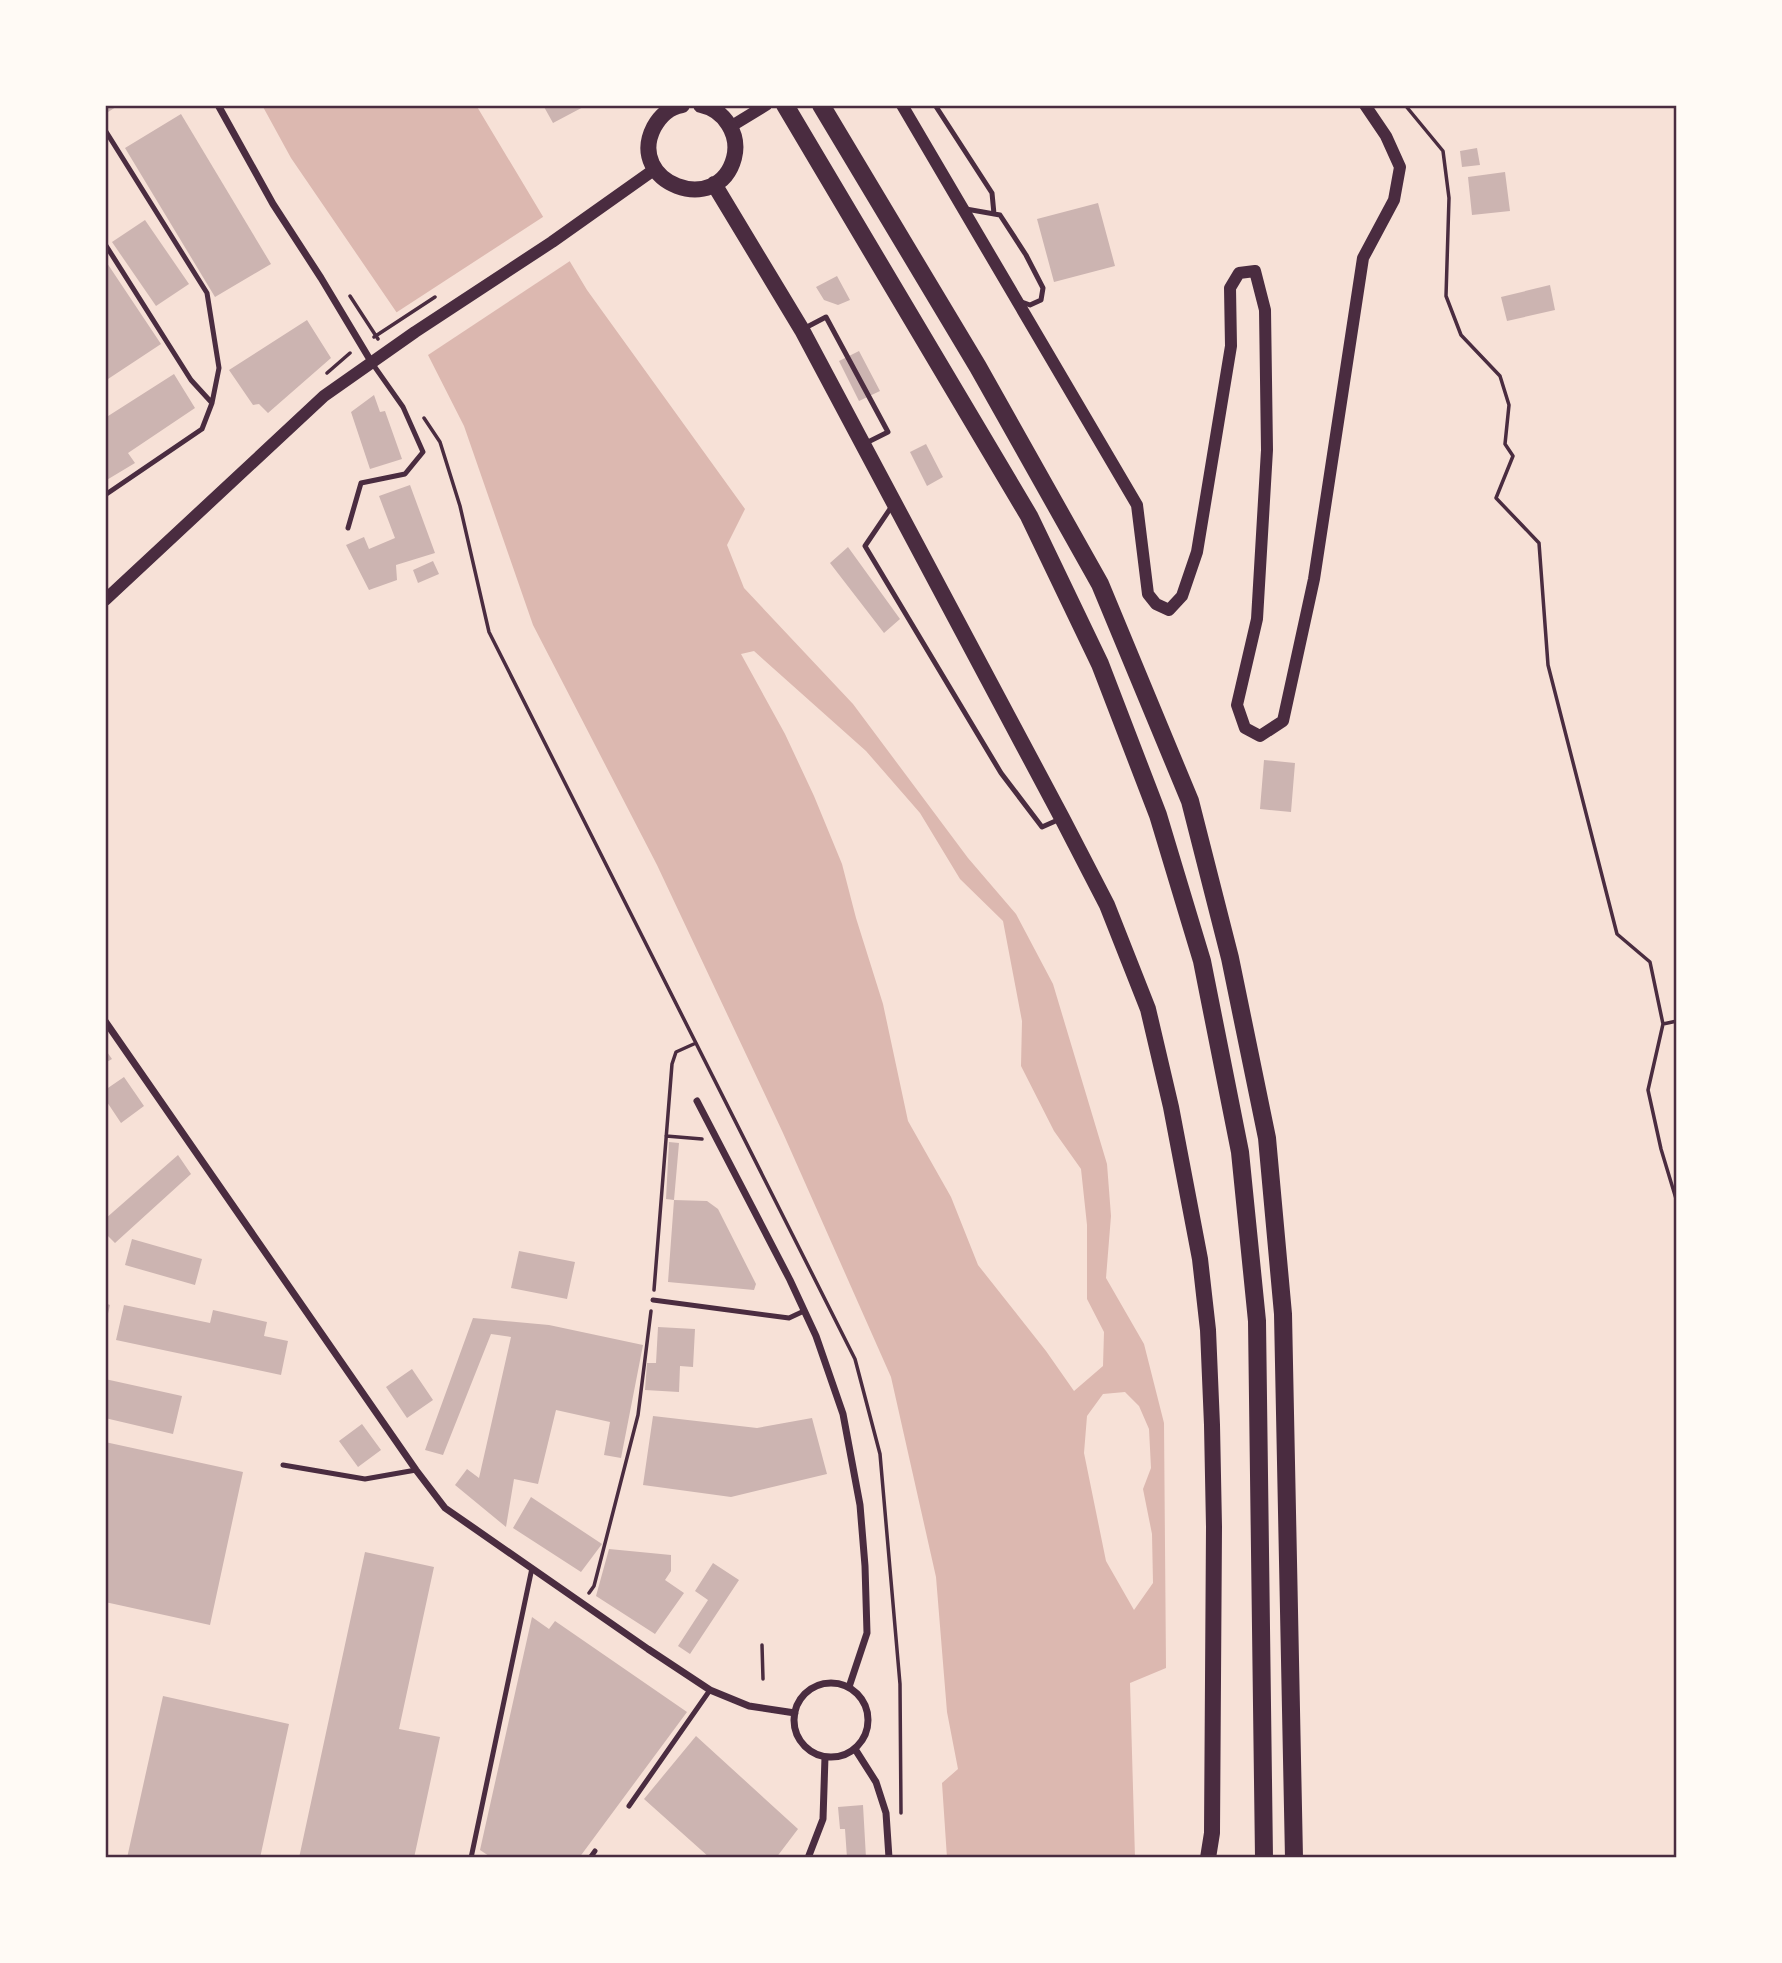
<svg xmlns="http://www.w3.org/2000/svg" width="1782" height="1963" font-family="'Playfair Display',serif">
  <rect width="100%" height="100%" fill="#f7e1d7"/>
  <path fill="#dcb8b0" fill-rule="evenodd" d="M262 105H476L587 290 745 509 727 545 744 588 853 704 968 858 1016 914 1053 984 1107 1164 1111 1216 1106 1278 1144 1344 1164 1423 1166 1668 1130 1683 1135 1858H947L942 1783 958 1769 947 1712 936 1577 891 1377 783 1133 657 865 533 625 464 426 428 355 397 313 291 158ZM754 651 866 751 920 813 960 879 1003 921 1022 1021 1021 1066 1054 1131 1081 1169 1087 1225V1299L1104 1332 1103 1366 1074 1391 1046 1351 978 1265 951 1197 908 1121 883 1004 856 918 842 864 814 796 785 734 741 654ZM1125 1392 1139 1406 1149 1429 1151 1468 1143 1489 1152 1534 1153 1583 1134 1610 1106 1561 1084 1453 1087 1416 1103 1394Z"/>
  <path fill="#f7e1d7" d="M546 215 573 259 425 357 394 314Z"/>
  <path fill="#ccb4b1" d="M105 105H119L105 114Z
    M543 105H587L553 123Z
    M181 114 271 264 215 297 125 148Z
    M1477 148 1480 165 1462 167 1460 151Z
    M1505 172 1510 211 1472 215 1468 177Z
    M1098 203 1115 266 1054 282 1037 219Z
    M145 220 189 284 156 306 112 242Z
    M105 260 161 344 105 381Z
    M837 276 850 300 838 305 824 300 816 287Z
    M1550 285 1555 310 1507 321 1501 297Z
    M307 320 331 358 268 413 259 404 253 405 229 370Z
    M859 351 880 391 859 401 839 361Z
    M174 374 195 408 128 453 135 463 105 481V418Z
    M374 395 380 412 385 411 402 459 370 469 351 412Z
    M926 444 943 477 927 486 910 452Z
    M410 485 435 553 396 565 397 580 369 590 346 545 364 537 369 549 395 538 379 496Z
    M848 547 900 619 884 633 830 563Z
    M433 561 439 574 418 583 413 570Z
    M1264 760 1295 763 1291 812 1260 809Z
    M105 1049 112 1059 105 1063Z
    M124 1077 144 1106 121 1123 105 1099V1090Z
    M669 1142 679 1143 674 1200 666 1199Z
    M178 1155 191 1174 115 1243 105 1233V1219Z
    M674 1200 707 1201 718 1209 756 1284 754 1290 668 1282Z
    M132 1239 202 1259 195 1285 125 1265Z
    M519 1251 575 1262 567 1299 511 1288Z
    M105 1303 110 1305 106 1322H105Z
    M124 1305 210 1323 213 1310 267 1322 264 1336 288 1341 281 1375 116 1340Z
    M473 1318 549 1325 643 1345 621 1458 604 1455 610 1422 556 1410 538 1484 514 1479 506 1527 455 1485 467 1469 479 1478 511 1337 491 1334 443 1455 425 1450Z
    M658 1327 695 1329 693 1367 680 1366 679 1392 645 1390 647 1363H656Z
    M412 1369 433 1400 407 1418 386 1387Z
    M105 1379 182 1396 173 1434 105 1418Z
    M653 1416 757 1428 812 1418 827 1474 731 1497 643 1485Z
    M362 1424 381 1450 358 1467 339 1441Z
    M105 1442 243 1472 210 1625 105 1602Z
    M531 1497 602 1544 581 1572 513 1528Z
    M609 1549 671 1555V1571L665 1580 684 1593 655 1634 596 1596Z
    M365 1552 434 1567 399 1729 440 1737 414 1858H299Z
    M713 1563 739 1580 690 1654 678 1646 708 1600 695 1591Z
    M532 1617 549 1629 555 1621 687 1712 579 1858H492L480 1850Z
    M163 1696 289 1724 260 1858H127Z
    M696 1736 798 1829 776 1858H710L644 1799Z
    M863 1805 866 1858H847L845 1829H840L838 1807Z"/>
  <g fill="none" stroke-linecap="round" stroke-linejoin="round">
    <path stroke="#4a2c40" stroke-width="3.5" d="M1405 105 1443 151 1449 198 1446 296 1461 335 1500 376 1509 405 1505 444 1513 456 1496 498 1539 543 1548 665 1617 934 1650 962 1663 1024 1648 1090 1661 1149 1677 1202
      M350 296 378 339
      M374 337 435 297
      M327 373 350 353
      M424 418 440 442 460 506 489 632 855 1359 880 1454 900 1684 901 1813
      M1663 1024 1677 1021
      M666 1136 702 1139
      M654 1290 672 1064 676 1052 696 1043
      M589 1593 594 1586 638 1415 651 1311
      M762 1645 763 1679"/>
    <path stroke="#4a2c40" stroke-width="5" d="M935 105 992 193 994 214
      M105 130 207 293 219 368 212 403 191 380 105 244
      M966 209 1000 215 1026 255 1043 288 1041 300 1030 305 1019 301
      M805 328 826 317 888 432 866 443
      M105 495 202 429 212 403
      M892 506 865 546 1001 773 1042 827 1060 819
      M348 528 361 483 405 474 423 452 403 407 372 363
      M653 1300 789 1318 804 1311
      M283 1465 365 1479 416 1470
      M629 1806 710 1690
      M471 1858 532 1568
      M590 1858 595 1851"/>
    <path stroke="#4a2c40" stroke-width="7" d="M218 105 273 204 321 278 372 363
      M105 1021 416 1470 445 1508 648 1649 710 1690 749 1706 795 1713
      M697 1101 790 1280 816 1336 843 1414 860 1505 865 1566 867 1633 849 1687
      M794 1720a37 37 0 1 1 74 0a37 37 0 1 1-74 0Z
      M855 1749 876 1782 886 1813 889 1858
      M808 1858 823 1819 825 1757"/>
    <path stroke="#4a2c40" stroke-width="12" d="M902 105 1137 505 1148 594 1156 604 1169 610 1182 596 1197 552 1231 346 1230 288 1239 273 1255 271 1265 310 1267 450 1257 619 1237 705 1245 728 1260 736 1283 721 1314 579 1363 258 1394 200 1400 167 1386 136 1365 105
      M730 127 766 105
      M105 600 324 396 415 332 552 242 655 169"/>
    <path stroke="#4a2c40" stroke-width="16" d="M682 105C670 107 660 116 654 127 625 183 718 218 734 158 740 135 725 110 701 105
      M714 184 802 330 1062 818 1107 905 1148 1009 1171 1107 1200 1259 1208 1330 1212 1425 1214 1527 1212 1833 1208 1858"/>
    <path stroke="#4a2c40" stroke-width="18" d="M785 105 1029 516 1100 664 1158 815 1202 961 1240 1152 1257 1321 1264 1858
      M821 105 978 367 1100 584 1190 801 1230 958 1267 1138 1283 1314 1294 1858"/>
  </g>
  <rect width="1782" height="1963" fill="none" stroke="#fffaf5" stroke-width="214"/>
  <rect x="107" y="107" width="1568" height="1749" fill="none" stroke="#4a2c40" stroke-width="2.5"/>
</svg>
